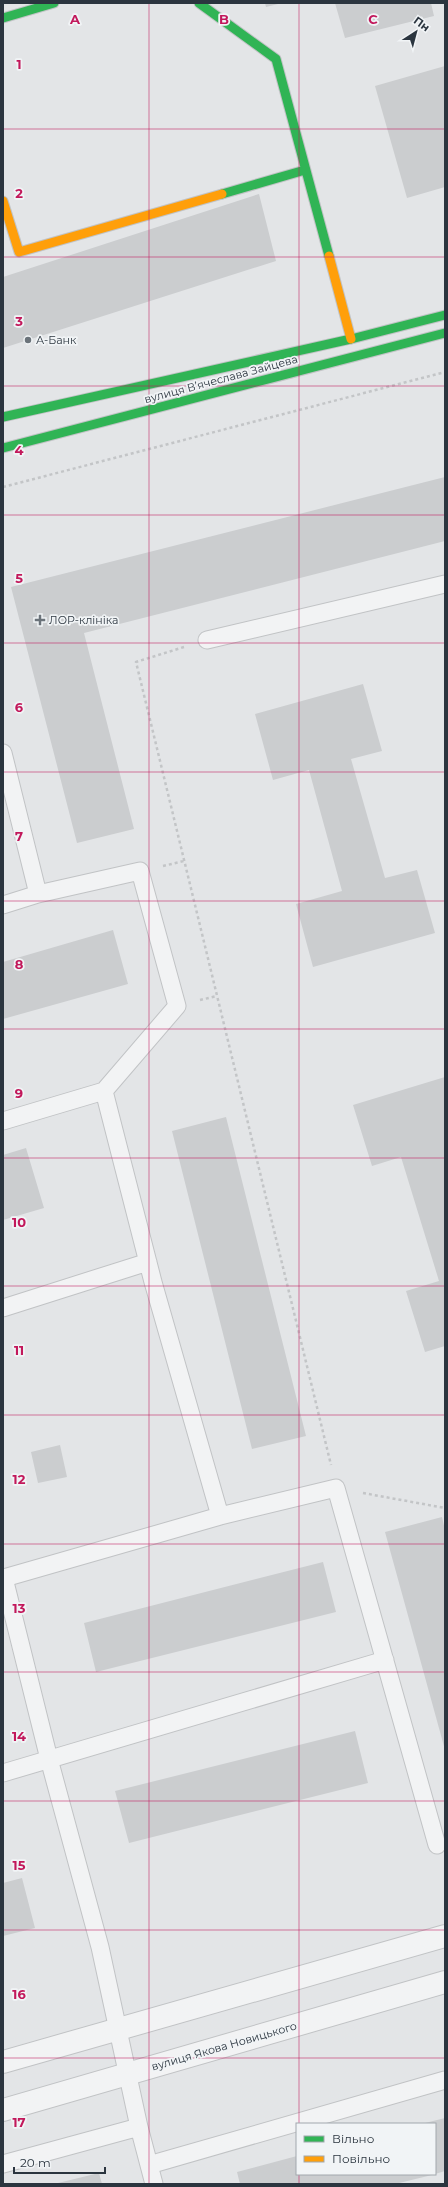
<svg xmlns="http://www.w3.org/2000/svg" width="448" height="2187" font-family="Montserrat,sans-serif">
  <rect width="100%" height="100%" fill="#e3e5e7"/>
  <path fill="#cbcdcf" d="M265 3H278V4L266 7Z
    M335 3H431L434 16 345 38Z
    M445 66V187L407 198 375 86Z
    M259 194 276 261 3 348V277Z
    M445 477V541L84 633 134 829 77 843 11 587Z
    M363 684 382 751 351 759 385 878 417 870 435 933 313 967 296 904 342 891 309 770 273 780 255 714Z
    M113 930 128 984 3 1019V962Z
    M445 1077V1346L425 1352 406 1291 439 1281 401 1157 372 1166 353 1105Z
    M226 1117 306 1436 252 1449 172 1131Z
    M26 1148 44 1208 3 1220V1155Z
    M60 1445 67 1477 38 1483 31 1452Z
    M442 1517 445 1530V1750L385 1532Z
    M323 1562 336 1612 96 1672 84 1623Z
    M355 1731 368 1783 129 1843 115 1791Z
    M22 1878 35 1928 3 1936V1883Z
    M445 2118V2171L435 2174V2124L425 2123Z
    M297 2156V2174L432 2175 395 2184H240L237 2172Z
    M99 2173 102 2184H58V2183Z"/>
  <g fill="none" stroke-linecap="round" stroke-linejoin="round">
    <g stroke="#c1c3c5" stroke-width="19">
      <path id="lane" d="M207 640 445 584
        M3 753 38 894 140 871 177 1006 104 1091 153 1282 220 1516 4 1578 49 1759 100 1947 139 2127
        M3 905 38 894
        M3 1121 104 1091
        M3 1308 148 1262
        M220 1516 336 1488 437 1845
        M3 1773 385 1660
        M3 2164 139 2127 154 2184
        M149 2165 445 2080"/>
    </g>
    <g stroke="#c1c3c5" stroke-width="24">
      <path id="street" d="M3 2062 445 1936
        M3 2110 445 1982"/>
    </g>
    <g stroke="#c1c3c5" stroke-width="11">
      <path id="fast" d="M199 3 276 59 329 256
        M3 18 54 3
        M222 194 305 170
        M3 417 351 339 445 315
        M3 448 445 333"/>
    </g>
    <g stroke="#c1c3c5" stroke-width="11">
      <path id="slow" d="M3 201 19 252 222 194
        M329 256 351 339"/>
    </g>
    <path stroke="#c3c5c7" stroke-width="2.5" stroke-dasharray="3 3" stroke-linecap="butt" d="M3 487 445 372
      M184 647 136 662 331 1465
      M163 866 184 861
      M200 1000 217 996
      M363 1493 445 1508"/>
    <use href="#lane" stroke="#f2f3f4" stroke-width="17"/>
    <use href="#street" stroke="#f2f3f4" stroke-width="22"/>
    <use href="#fast" stroke="#30b455" stroke-width="9"/>
    <use href="#slow" stroke="#ff9f0a" stroke-width="9"/>
  </g>
  <path fill="none" stroke="#c2185b" stroke-width="1" stroke-opacity="0.55" d="M149 3V2184M299 3V2124M3 129H445M3 257H445M3 386H445M3 515H445M3 643H445M3 772H445M3 901H445M3 1029H445M3 1158H445M3 1286H445M3 1415H445M3 1544H445M3 1672H445M3 1801H445M3 1930H445M3 2058H445M299 2174V2184"/>
  <g fill="#6b737a" stroke="#f1f4f6" stroke-width="1.5">
    <circle cx="28" cy="340" r="4"/>
    <path d="M38 614h4v4h4v4h-4v4h-4v-4h-4v-4h4z"/>
  </g>
  <g text-anchor="middle" dominant-baseline="central" stroke-width="3.5" stroke-linejoin="round" paint-order="stroke">
    <g font-size="11" fill="#2b353f" stroke="#f1f4f6" text-anchor="start">
      <text x="36" y="340">А-Банк</text>
      <text x="49" y="620">ЛОР-клініка</text>
    </g>
    <g font-size="11" fill="#2b353f" stroke="#f1f4f6">
      <text transform="translate(221 379) rotate(-15)">вулиця Вʼячеслава Зайцева</text>
      <text transform="translate(224 2046) rotate(-16)">вулиця Якова Новицького</text>
    </g>
  </g>
  <g font-size="13" text-anchor="middle" font-weight="bold" fill="#c2185b" stroke="#f1f4f6" stroke-width="3.5" stroke-linejoin="round" paint-order="stroke">
    <text x="75" y="24">A</text>
    <text x="224" y="24">B</text>
    <text x="373" y="24">C</text>
    <text x="19" y="69">1</text>
    <text x="19" y="198">2</text>
    <text x="19" y="326">3</text>
    <text x="19" y="455">4</text>
    <text x="19" y="583">5</text>
    <text x="19" y="712">6</text>
    <text x="19" y="841">7</text>
    <text x="19" y="969">8</text>
    <text x="19" y="1098">9</text>
    <text x="19" y="1227">10</text>
    <text x="19" y="1355">11</text>
    <text x="19" y="1484">12</text>
    <text x="19" y="1613">13</text>
    <text x="19" y="1741">14</text>
    <text x="19" y="1870">15</text>
    <text x="19" y="1999">16</text>
    <text x="19" y="2127">17</text>
  </g>
  <rect width="448" height="2187" fill="none" stroke="#2b353f" stroke-width="8"/>
  <rect x="296" y="2123" width="140" height="52" fill="#f1f4f6" stroke="#a2a8ad"/>
  <rect x="304" y="2136" width="20" height="6" fill="#30b455" stroke="#a2a8ad"/>
  <text x="332" y="2143" font-size="12" fill="#2b353f">Вільно</text>
  <rect x="304" y="2156" width="20" height="6" fill="#ff9f0a" stroke="#a2a8ad"/>
  <text x="332" y="2163" font-size="12" fill="#2b353f">Повільно</text>
  <g transform="translate(416 32) rotate(36)" stroke="#f1f4f6" stroke-width="3" paint-order="stroke">
  <path d="M0-3L7 15L0 10L-7 15Z" fill="#2b353f"/>
  <text y="-6" font-size="11" font-weight="bold" text-anchor="middle" fill="#2b353f">Пн</text>
  </g>
  <path d="M14 2167v6h91v-6" fill="none" stroke="#2b353f" stroke-width="2"/>
  <text x="20" y="2167" font-size="12" fill="#2b353f" stroke="#f1f4f6" stroke-width="3" paint-order="stroke">20 m</text>
</svg>
